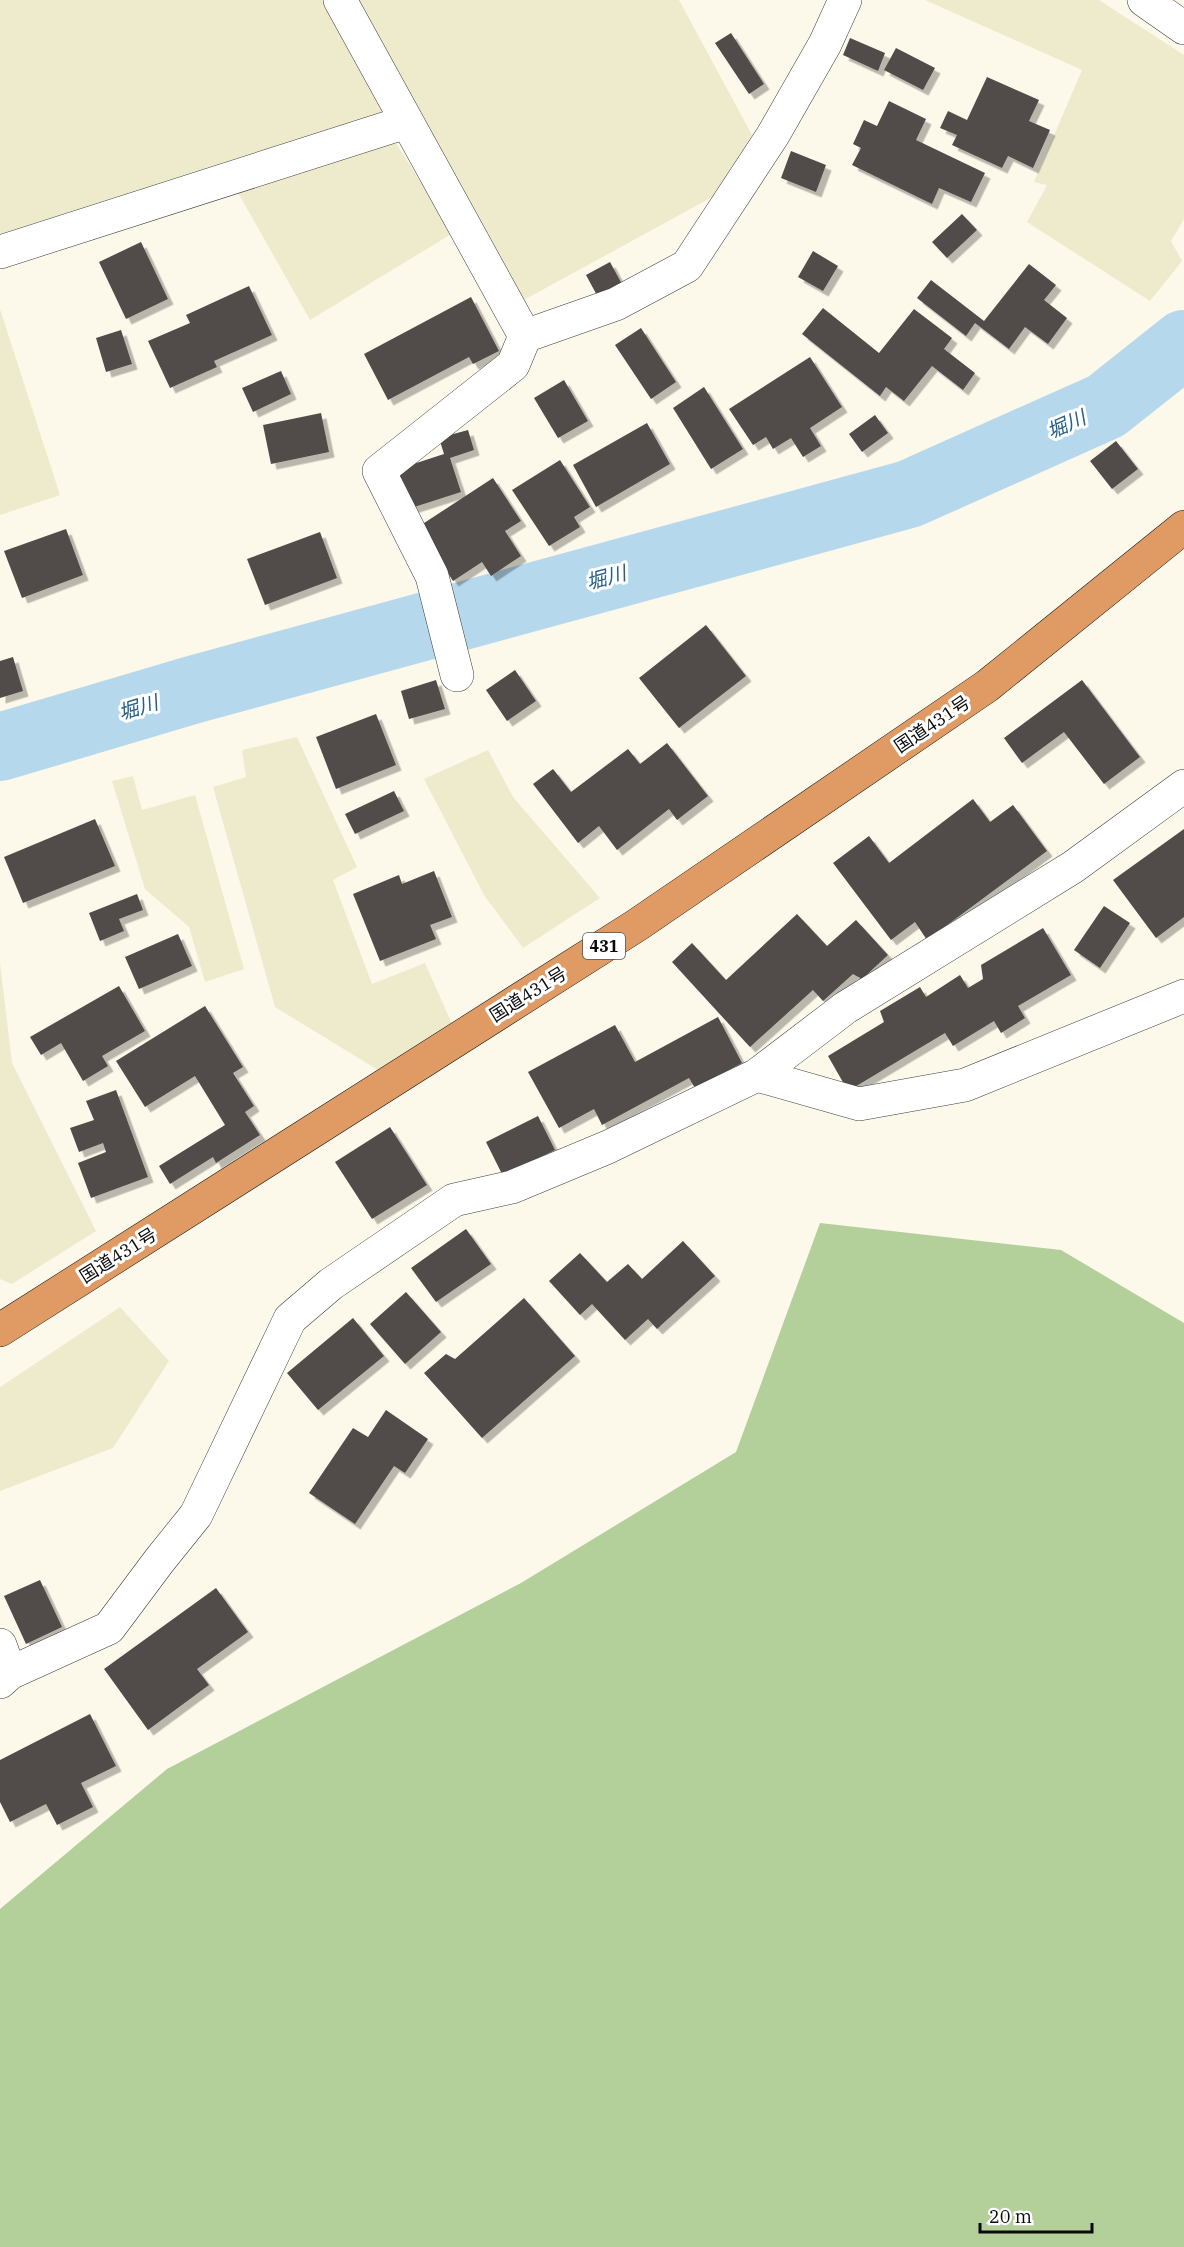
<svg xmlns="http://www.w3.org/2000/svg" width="1184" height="2247" font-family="'IBM Plex Serif','Noto Sans JP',serif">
  <defs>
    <filter id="shadow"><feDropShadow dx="5.5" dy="5.5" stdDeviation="0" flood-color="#0004"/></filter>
  </defs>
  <rect width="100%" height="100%" fill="#fcf8ea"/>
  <path fill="#eeebcd" d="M0 0H323L388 114 0 239Z
    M350 0H679L752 135 716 195 522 301Z
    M925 0H1099L1184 55V219L1171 241 1182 261 1150 301 1027 222 1047 185 1034 182 1082 70Z
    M392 137 453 233 310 320 236 189Z
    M0 309 60 495 0 515Z
    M297 737 357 867 333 880 372 984 425 963 452 1024 378 1070 275 1007 213 787 246 777 242 750Z
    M488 750 513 797 600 898 523 948 484 895 424 779Z
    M133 776 142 810 195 795 244 969 205 982 189 927 145 889 112 781Z
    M0 963 12 1063 96 1231 12 1284 0 1279Z
    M120 1307 169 1361 113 1448 0 1491V1387Z"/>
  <path fill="#b3cf9a" d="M820 1223 1061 1250 1184 1323V2247H0V1909L167 1769 521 1583 736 1452Z"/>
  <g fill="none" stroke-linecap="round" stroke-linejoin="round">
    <path stroke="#b5d8ec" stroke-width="68" d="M0 747 192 690 909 494 1106 406 1184 344"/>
  </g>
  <path fill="#514b48" filter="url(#shadow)" d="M731 33 764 84 749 94 715 43Z
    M850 38 885 53 878 71 843 55Z
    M896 48 935 68 923 90 884 70Z
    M987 77 1039 100 1029 121 1050 130 1033 168 1008 156 1002 168 952 145 957 135 940 128 948 111 967 120Z
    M889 101 926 119 916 140 985 173 971 202 939 188 932 204 852 165 861 148 853 144 864 120 877 126Z
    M791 151 826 165 816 192 781 178Z
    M962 214 977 230 947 258 932 242Z
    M141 242 168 299 126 319 99 262Z
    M813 251 838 266 823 291 798 277Z
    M610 262 623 286 599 299 586 275Z
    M1029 264 1056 285 1044 300 1067 318 1048 344 1025 327 1009 349 975 323 966 336 917 298 931 280 984 321Z
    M249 286 272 335 214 361 217 367 170 388 148 341 190 323 186 315Z
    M471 297 499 351 473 364 469 357 388 400 364 354Z
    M823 308 879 353 914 309 952 338 944 349 975 373 963 390 932 366 904 401 886 387 880 396 802 334Z
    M641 328 676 382 651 399 615 345Z
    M121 330 132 364 106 372 96 338Z
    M810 357 842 407 810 428 821 446 803 457 791 438 773 449 766 437 753 445 729 409Z
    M281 371 291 394 253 412 242 388Z
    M564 380 588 421 558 438 534 398Z
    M704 387 743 449 711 469 673 408Z
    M321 413 329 452 271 464 263 425Z
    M875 415 888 433 862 452 849 434Z
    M647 423 670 464 596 507 573 465Z
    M468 430 474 450 450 458 461 492 408 509 395 470 444 454 439 438Z
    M1116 441 1138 469 1112 489 1090 461Z
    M560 460 590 507 574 517 580 527 549 546 512 490Z
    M493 478 521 521 505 531 521 556 491 576 482 562 453 581 418 527Z
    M66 529 83 575 22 598 4 551Z
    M320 532 337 578 265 605 247 559Z
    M706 625 746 676 679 728 639 678Z
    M13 657 23 691 0 698V661Z
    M515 670 536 701 507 721 486 690Z
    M436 680 445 709 409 719 401 691Z
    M1082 680 1140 757 1104 784 1064 732 1022 763 1004 738Z
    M376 714 396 765 336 789 316 737Z
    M667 743 708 796 677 820 669 809 617 850 599 826 578 843 533 784 553 769 571 792 628 749 640 764Z
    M394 791 404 811 355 834 345 814Z
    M973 799 990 822 1013 805 1047 851 927 940 915 922 891 940 833 863 869 836 889 863Z
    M95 819 115 866 23 903 4 857Z
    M1184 829V917L1156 938 1113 880Z
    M434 871 452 917 430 925 436 939 380 961 353 894 399 875 402 884Z
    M137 894 143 910 119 919 124 931 100 941 89 913Z
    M1104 906 1130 923 1100 968 1074 950Z
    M797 914 827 946 856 920 888 955 862 979 853 974 823 1001 813 990 750 1047 672 962 692 943 726 980Z
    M1043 928 1071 975 1018 1006 1025 1018 1001 1033 994 1021 953 1046 945 1033 848 1091 828 1056 884 1022 880 1011 920 987 926 997 960 975 968 988 983 979 981 965Z
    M178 934 192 966 139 989 125 957Z
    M119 986 145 1031 102 1056 108 1066 83 1081 61 1043 41 1055 30 1037Z
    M205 1006 243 1067 233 1073 254 1106 245 1112 260 1135 216 1163 213 1157 170 1184 159 1166 225 1125 195 1076 145 1107 116 1061Z
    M718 1017 742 1063 695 1088 689 1078 602 1125 594 1109 559 1128 528 1072 615 1025 635 1062Z
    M116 1090 148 1177 91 1198 78 1163 106 1152 103 1143 79 1152 70 1128 94 1120 86 1101Z
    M538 1116 555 1150 503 1176 486 1142Z
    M390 1127 427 1185 372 1219 335 1162Z
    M466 1229 491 1264 436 1302 411 1268Z
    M683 1241 715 1276 657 1329 648 1319 625 1340 592 1304 580 1315 549 1281 580 1253 607 1282 628 1264 642 1279Z
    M406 1292 441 1332 405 1364 370 1324Z
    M524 1298 575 1356 482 1438 424 1373 446 1354 455 1359Z
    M353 1318 384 1356 318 1410 287 1373Z
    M386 1410 428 1439 405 1473 394 1466 355 1524 309 1493 353 1428 368 1437Z
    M40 1580 62 1627 26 1644 4 1596Z
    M216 1588 248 1632 197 1669 209 1685 148 1730 104 1669Z
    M90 1714 116 1766 81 1783 93 1807 57 1825 46 1804 10 1822 0 1802V1760Z"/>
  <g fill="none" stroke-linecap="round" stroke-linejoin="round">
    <g stroke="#3d3d3d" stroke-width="34">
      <path id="minor" d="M340 0 525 336
        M1144 0 1184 28
        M0 252 406 122
        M457 675 432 576 379 471 513 365 525 336 616 304 687 266 773 135 825 44 845 0
        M757 1075 859 1104 965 1085 1184 996
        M0 1645 10 1673
        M0 1682 10 1673 109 1628 159 1561 196 1515 290 1319 331 1284 454 1200 512 1187 608 1147 757 1075 845 1008 1073 867 1184 786"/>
    </g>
    <g stroke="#1b1b1b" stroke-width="34">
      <path id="highway" d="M0 1330 637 925 987 686 1184 527"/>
    </g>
    <use href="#minor" stroke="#fff" stroke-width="33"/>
    <use href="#highway" stroke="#e09b64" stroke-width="33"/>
  </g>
  <g text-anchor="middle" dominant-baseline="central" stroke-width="6" stroke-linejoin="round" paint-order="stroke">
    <rect fill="#fff" stroke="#545454" stroke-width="1.5" x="583" y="933" width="42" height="26" rx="4.5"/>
    <g font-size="16" font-weight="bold" fill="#0a0a0a">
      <text x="604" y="946">431</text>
    </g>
    <g font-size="18" fill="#0a0a0a" stroke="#fff">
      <text transform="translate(932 724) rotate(-34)">国道431号</text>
      <text transform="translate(528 994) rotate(-32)">国道431号</text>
      <text transform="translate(118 1255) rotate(-32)">国道431号</text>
    </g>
    <g font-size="20" font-style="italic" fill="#265f89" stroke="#fff">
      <text transform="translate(1066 424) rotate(-24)">堀川</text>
      <text transform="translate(606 577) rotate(-15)">堀川</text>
      <text transform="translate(138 707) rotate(-17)">堀川</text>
    </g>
  </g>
  <path d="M980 2223v9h112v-9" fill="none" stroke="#0a0a0a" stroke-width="3"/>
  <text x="989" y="2223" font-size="18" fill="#0a0a0a" stroke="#ffffff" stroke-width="4.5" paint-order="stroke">20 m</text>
</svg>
